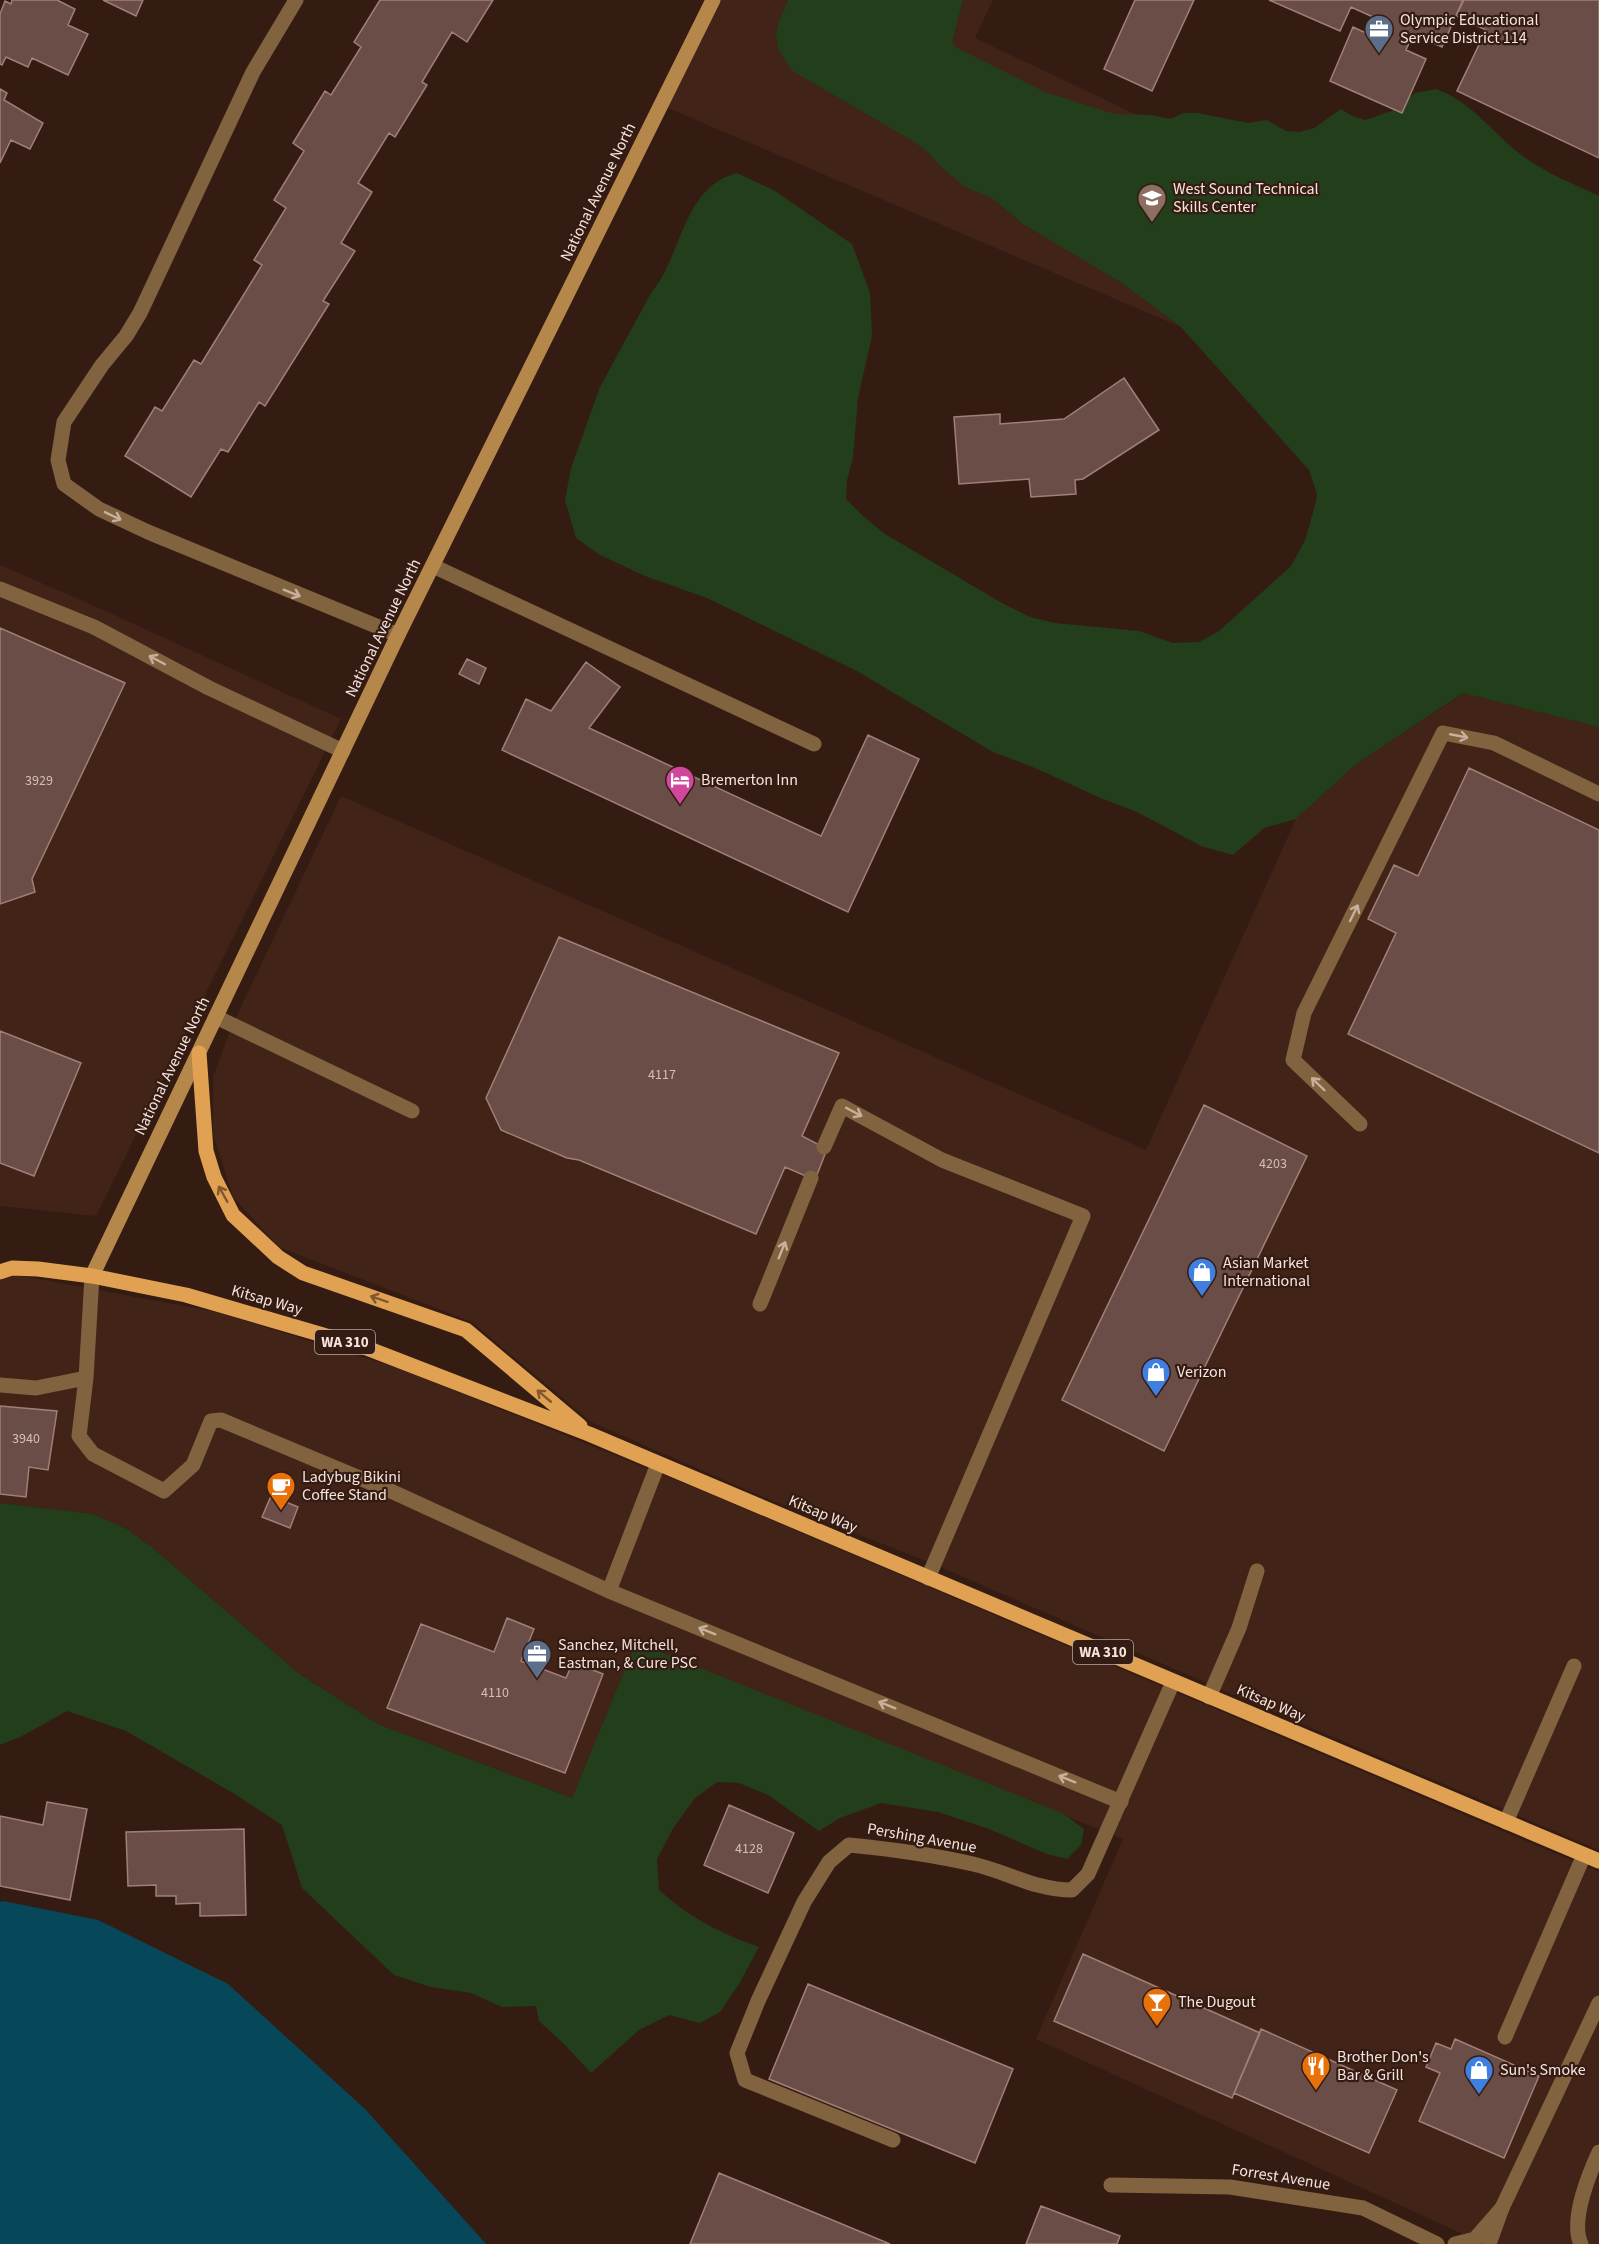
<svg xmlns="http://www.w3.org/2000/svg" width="1599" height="2244" font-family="'Source Sans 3',sans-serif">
  <rect width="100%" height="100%" fill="#351c13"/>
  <path fill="#422317" d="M713 0H993L975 38 1135 114 1181 327 661 105Z
    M0 565 99 608 341 719 96 1216 0 1206Z
    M1464 693 1599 727V1850L1234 1695 934 1564 763 1497 591 1422 472 1322 279 1247 233 1197 213 1134V1077L232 1026 341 796 1146 1150 1296 819 1355 765Z
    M0 1274H12L216 1312 398 1368 698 1489 1599 1872V2244H1479L1474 2239 1036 2039 1123 1839 636 1642 572 1798 378 1724 298 1673 153 1548 127 1529 93 1514 0 1503Z"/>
  <path fill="#233e1b" d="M788 0H963L952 42 957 48 1045 92 1115 114 1150 115 1171 119 1183 113H1197L1248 123 1267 120 1286 131 1300 132 1314 128 1341 109 1352 116 1365 120 1392 111 1415 93 1436 89C1473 102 1494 135 1524 157 1548 174 1574 184 1599 196V727L1463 693 1355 765 1296 819 1264 828 1233 855 1201 846 1139 813 1098 797 1040 770 993 752 857 671 707 598 645 576 600 555 576 538 565 500 571 468 600 387 651 293C683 255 682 187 737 173L775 191 852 244 870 293 872 336 858 398 853 458 847 480 846 499 864 517 885 534 1002 603 1030 617 1055 623 1139 631 1173 643 1199 642 1219 631 1291 566 1305 540 1316 502 1317 494 1309 470 1181 327 1122 283 1023 224 993 199 964 186 942 168 929 153 913 141 791 70 778 48 776 35 779 22Z
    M0 1503 93 1514 127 1529 153 1548 298 1673 378 1724 572 1798 636 1642 1064 1814 1084 1829 1081 1845 1067 1859 1047 1854 989 1829 938 1812 881 1803 840 1818 819 1831 768 1795 739 1783 717 1782 695 1798 674 1827 657 1859 659 1890C690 1918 720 1933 759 1947L739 1984 720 2012 700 2023 669 2015 639 2030 591 2073 565 2045 539 2021 536 2006 502 2007 471 1993 431 1987 394 1975 302 1888 282 1825 233 1793 126 1731 67 1711 20 1737 0 1745Z"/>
  <path fill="#064859" d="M3 1901 98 1920 228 1984 365 2109 486 2244H0V1902Z"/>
  <path fill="#6b4d47" stroke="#a07f78" stroke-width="1.5" d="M12 0H57L75 9 68 25 88 34 68 75 32 58 28 67 6 57 2 65 0 64V14L5 1 11 4Z
    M103 0H143L136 16Z
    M380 0H493L467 42 452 32 422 82 427 85 395 137 389 133 358 183 372 192 341 243 355 251 323 301 329 304 265 406 259 402 228 452 221 449 191 497 125 456 155 407 162 411 194 360 201 364 262 265 254 260 286 208 274 200 304 151 293 143 325 91 331 95 361 47 354 42Z
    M1135 0H1194L1152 91 1104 69Z
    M1269 0H1463L1442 47 1413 34 1406 50 1426 59 1402 113 1330 81 1353 27 1377 38 1384 22 1351 7 1340 31Z
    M1464 0H1599V158L1457 91 1486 30 1456 16Z
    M0 89 7 93 4 100 43 123 30 149 11 140 0 163Z
    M1124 378 1159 430 1083 479 1075 480 1076 494 1031 497 1029 479 959 484 954 417 1000 414V424L1064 419Z
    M0 628 125 683 32 879 35 892 0 904Z
    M467 659 486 668 479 684 459 674Z
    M586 662 620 687 589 728 821 836 868 735 919 759 848 912 502 750 526 699 551 711Z
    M1469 768 1599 830V1153L1348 1034 1396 933 1368 919 1394 865 1418 876Z
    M559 937 839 1053 802 1136 827 1149 815 1180 785 1167 756 1234 579 1160 567 1158 501 1130 486 1098Z
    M0 1031 81 1063 34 1176 0 1163Z
    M1204 1105 1307 1156 1164 1451 1062 1400Z
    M0 1406 57 1411 48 1470 29 1467 26 1497 0 1494Z
    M271 1496 298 1507 290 1528 262 1517Z
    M507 1618 534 1629 521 1661 566 1678 573 1662 603 1674 565 1773 387 1708 421 1624 494 1652Z
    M47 1802 87 1809 70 1900 0 1886V1816L43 1825Z
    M729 1805 794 1833 768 1893 704 1865Z
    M244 1829 246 1915 200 1916V1903L176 1904V1896H156V1885L128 1886 126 1832Z
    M1083 1954 1260 2033 1232 2098 1054 2021Z
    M808 1984 1013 2069 975 2163 769 2079Z
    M1261 2029 1397 2090 1369 2153 1234 2093Z
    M1455 2039 1539 2076 1504 2158 1419 2121 1440 2073 1426 2067 1436 2043 1451 2049Z
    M719 2173 890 2244H690Z
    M1041 2206 1120 2236 1117 2244H1026Z"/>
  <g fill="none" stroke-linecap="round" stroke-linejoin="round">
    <path stroke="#81633f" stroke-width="15" d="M296 0 253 72 140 313 126 336 102 365 64 422 58 460 64 484 99 509 148 532 398 635
      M433 566 814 744
      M0 589 94 627 209 688 343 751
      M216 1017 412 1111
      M1360 1124 1293 1060 1304 1013 1443 733 1494 743 1599 794
      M824 1147 842 1106 942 1160 1083 1216 928 1578
      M92 1276 86 1378 79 1436 93 1454 164 1491 193 1465 211 1421 221 1420 393 1492 609 1591 1121 1802
      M760 1304 811 1178
      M0 1385 36 1388 86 1378
      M609 1591 658 1464
      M1209 1697 1239 1628 1257 1571
      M1506 1822 1574 1666
      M1505 2037 1584 1855
      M1489 2244 1502 2208
      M1581 2244C1570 2221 1589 2174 1599 2152"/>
    <path stroke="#81633f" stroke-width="15" d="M893 2140 745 2080 737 2053 758 2001 804 1902 829 1862 849 1845C891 1849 933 1855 973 1864 1008 1872 1035 1890 1072 1890L1088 1874 1173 1682
      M1111 2185 1230 2187 1363 2208 1437 2244
      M1455 2244 1475 2239 1502 2208 1599 2003"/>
    <path stroke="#b6874a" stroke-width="15" d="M92 1276 398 635 713 0"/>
    <path stroke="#e0a252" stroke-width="15" d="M199 1053 206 1151 214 1177 233 1215 278 1257 303 1273 466 1330 580 1426
      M0 1272 12 1268 38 1269 92 1276 186 1295 364 1347 589 1434 1599 1861"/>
  </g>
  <defs><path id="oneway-shaft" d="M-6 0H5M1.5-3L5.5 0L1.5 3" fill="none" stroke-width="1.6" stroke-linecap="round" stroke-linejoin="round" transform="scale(1.5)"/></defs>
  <g stroke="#c7b09e">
    <use href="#oneway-shaft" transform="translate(113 516) rotate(26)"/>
    <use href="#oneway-shaft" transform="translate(292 593) rotate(22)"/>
    <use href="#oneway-shaft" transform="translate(157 660) rotate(-152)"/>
    <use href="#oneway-shaft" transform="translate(1459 736) rotate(11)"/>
    <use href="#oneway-shaft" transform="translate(1354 913) rotate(-64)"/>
    <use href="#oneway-shaft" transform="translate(1318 1084) rotate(-136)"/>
    <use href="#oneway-shaft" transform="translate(854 1112) rotate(28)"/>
    <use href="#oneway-shaft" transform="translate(782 1250) rotate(-68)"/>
    <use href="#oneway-shaft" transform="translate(707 1631) rotate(-158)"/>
    <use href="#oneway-shaft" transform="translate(887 1705) rotate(-158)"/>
    <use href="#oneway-shaft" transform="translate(1067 1779) rotate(-158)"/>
  </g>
  <g stroke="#82582f">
    <use href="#oneway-shaft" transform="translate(223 1194) rotate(-119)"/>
    <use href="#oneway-shaft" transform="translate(379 1299) rotate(-161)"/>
    <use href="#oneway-shaft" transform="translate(544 1396) rotate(-140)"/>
  </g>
  <defs>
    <g id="office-pin" transform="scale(1.5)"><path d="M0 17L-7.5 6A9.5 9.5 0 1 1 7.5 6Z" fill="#5c6f8a" stroke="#351c13"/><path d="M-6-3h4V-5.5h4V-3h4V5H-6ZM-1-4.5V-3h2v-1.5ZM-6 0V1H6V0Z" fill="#fff"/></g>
    <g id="school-pin" transform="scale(1.5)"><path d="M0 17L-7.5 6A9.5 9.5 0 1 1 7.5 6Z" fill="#8d6e63" stroke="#351c13"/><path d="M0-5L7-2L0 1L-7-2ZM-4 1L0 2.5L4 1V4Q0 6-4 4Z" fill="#fff"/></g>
    <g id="hotel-pin" transform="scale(1.5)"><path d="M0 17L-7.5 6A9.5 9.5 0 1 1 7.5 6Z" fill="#d1479c" stroke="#351c13"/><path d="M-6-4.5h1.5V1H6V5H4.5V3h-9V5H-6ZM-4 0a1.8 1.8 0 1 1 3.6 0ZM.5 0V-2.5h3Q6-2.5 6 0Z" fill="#fff"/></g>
    <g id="shop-pin" transform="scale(1.5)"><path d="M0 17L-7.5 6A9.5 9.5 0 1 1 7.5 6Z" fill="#3f7fe0" stroke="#351c13"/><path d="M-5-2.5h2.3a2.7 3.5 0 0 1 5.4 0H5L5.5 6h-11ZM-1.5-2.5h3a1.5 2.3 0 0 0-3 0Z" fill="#fff"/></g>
    <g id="cafe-pin" transform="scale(1.5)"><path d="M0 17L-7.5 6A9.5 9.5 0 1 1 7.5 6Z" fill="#e8710a" stroke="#351c13"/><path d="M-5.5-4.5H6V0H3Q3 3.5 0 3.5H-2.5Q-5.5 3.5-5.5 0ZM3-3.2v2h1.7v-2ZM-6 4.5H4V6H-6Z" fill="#fff"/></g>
    <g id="bar-pin" transform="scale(1.5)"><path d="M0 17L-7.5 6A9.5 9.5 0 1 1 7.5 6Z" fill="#e8710a" stroke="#351c13"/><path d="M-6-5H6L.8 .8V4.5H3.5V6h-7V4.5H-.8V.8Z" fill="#fff"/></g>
    <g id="restaurant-pin" transform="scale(1.5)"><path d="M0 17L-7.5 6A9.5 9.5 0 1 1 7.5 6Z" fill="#e8710a" stroke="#351c13"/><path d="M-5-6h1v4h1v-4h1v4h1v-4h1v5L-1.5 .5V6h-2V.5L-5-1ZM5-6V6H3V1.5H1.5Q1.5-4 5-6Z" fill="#fff"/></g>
  </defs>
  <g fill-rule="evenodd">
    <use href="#office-pin" x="1379" y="29"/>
    <use href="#school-pin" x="1152" y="198"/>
    <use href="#hotel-pin" x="680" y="780"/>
    <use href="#shop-pin" x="1202" y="1272"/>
    <use href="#shop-pin" x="1156" y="1372"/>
    <use href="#cafe-pin" x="281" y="1486"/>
    <use href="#office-pin" x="537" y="1654"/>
    <use href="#bar-pin" x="1157" y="2002"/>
    <use href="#restaurant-pin" x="1316" y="2066"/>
    <use href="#shop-pin" x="1479" y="2070"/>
  </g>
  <g text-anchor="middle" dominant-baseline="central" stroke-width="4.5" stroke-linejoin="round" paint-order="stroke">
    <g font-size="14" fill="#d2beb8">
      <text x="39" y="781">3929</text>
      <text x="662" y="1075">4117</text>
      <text x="1273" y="1164">4203</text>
      <text x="26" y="1439">3940</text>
      <text x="495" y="1693">4110</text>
      <text x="749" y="1849">4128</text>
    </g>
    <g fill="#351c13" stroke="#bba7a0" stroke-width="1.5">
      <rect x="315" y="1330" width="60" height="24" rx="4.5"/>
      <rect x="1073" y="1640" width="60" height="24" rx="4.5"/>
    </g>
    <g font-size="15" font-weight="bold" fill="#f5e3dd">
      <text x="345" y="1342">WA 310</text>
      <text x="1103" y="1652">WA 310</text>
    </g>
    <g font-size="16" fill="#f5e3dd" stroke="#351c13" text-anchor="start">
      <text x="1400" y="20">Olympic Educational<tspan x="1400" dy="18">Service District 114</tspan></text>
      <text x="1173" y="189">West Sound Technical<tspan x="1173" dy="18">Skills Center</tspan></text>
      <text x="701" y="780">Bremerton Inn</text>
      <text x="1223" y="1263">Asian Market<tspan x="1223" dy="18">International</tspan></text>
      <text x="1177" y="1372">Verizon</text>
      <text x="302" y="1477">Ladybug Bikini<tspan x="302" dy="18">Coffee Stand</tspan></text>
      <text x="558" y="1645">Sanchez, Mitchell,<tspan x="558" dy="18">Eastman, &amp; Cure PSC</tspan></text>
      <text x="1178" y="2002">The Dugout</text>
      <text x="1337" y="2057">Brother Don's<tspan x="1337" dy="18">Bar &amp; Grill</tspan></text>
      <text x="1500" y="2070">Sun's Smoke</text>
    </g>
    <g font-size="16" fill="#f5e3dd" stroke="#351c13">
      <text transform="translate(598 192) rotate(-64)">National Avenue North</text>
      <text transform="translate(383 628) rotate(-64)">National Avenue North</text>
      <text transform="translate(172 1066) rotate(-64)">National Avenue North</text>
      <text transform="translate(267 1300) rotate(16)">Kitsap Way</text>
      <text transform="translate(823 1514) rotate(23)">Kitsap Way</text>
      <text transform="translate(1271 1703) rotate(23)">Kitsap Way</text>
      <text transform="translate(922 1838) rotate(10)">Pershing Avenue</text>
      <text transform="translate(1281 2177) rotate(9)">Forrest Avenue</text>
    </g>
  </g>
</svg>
